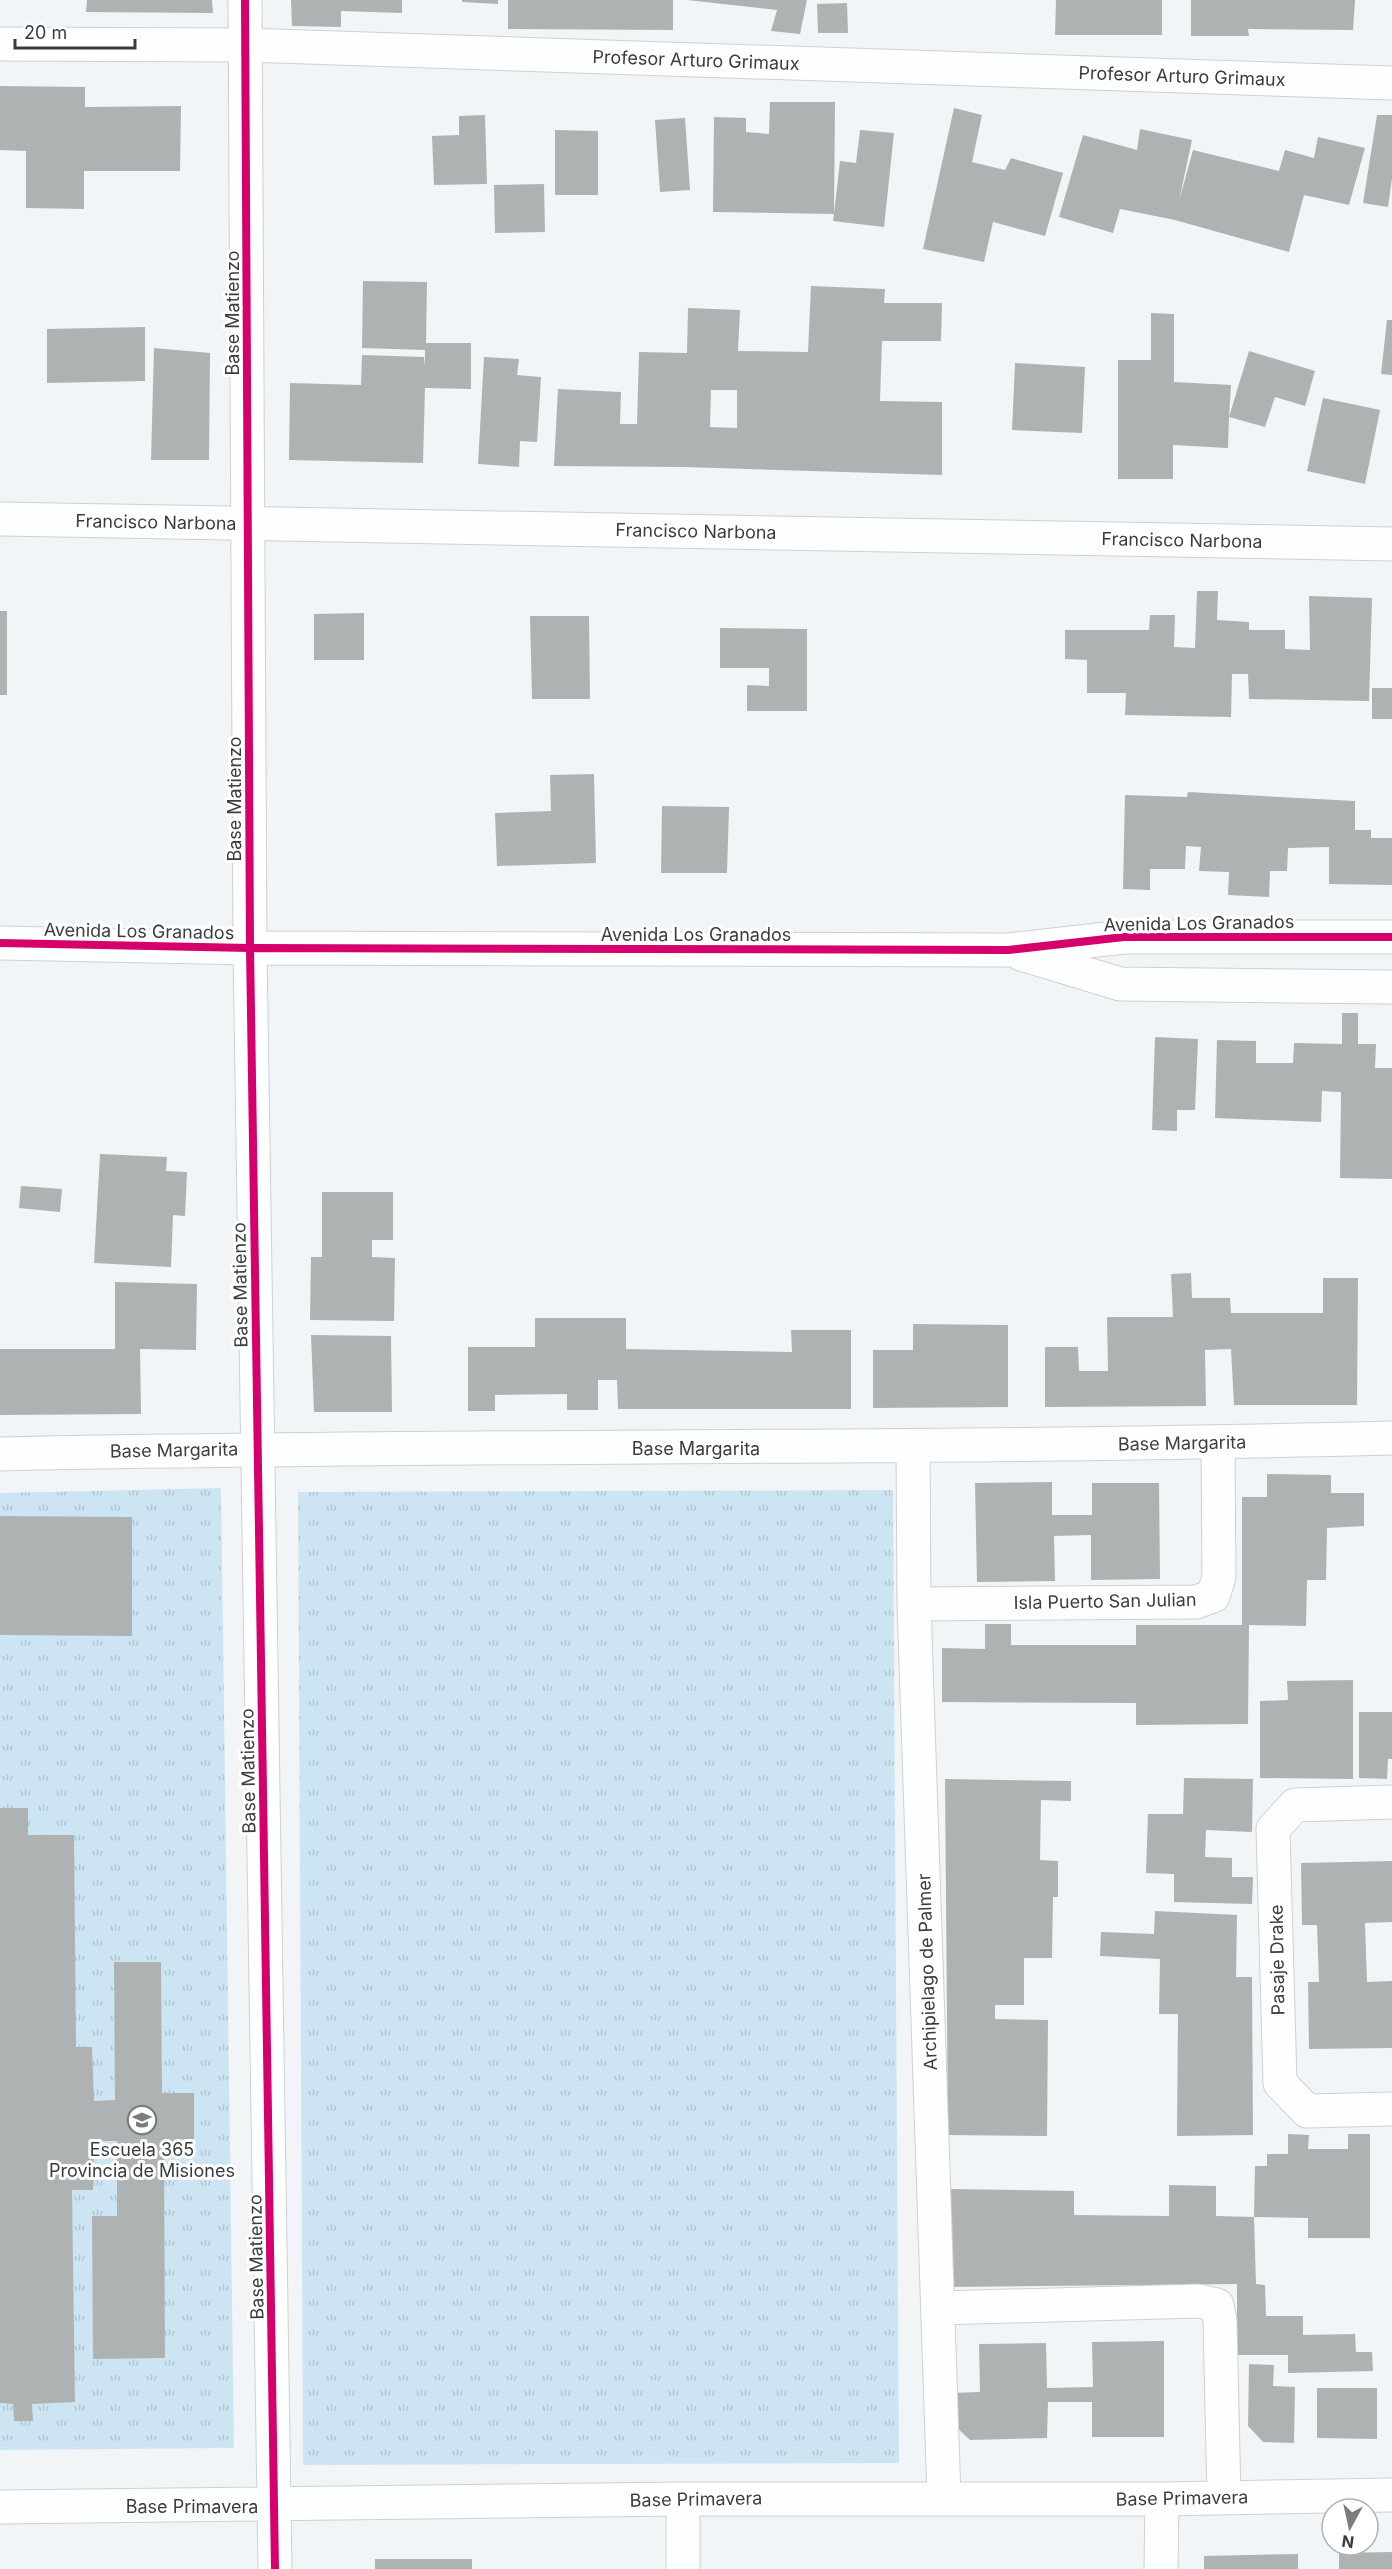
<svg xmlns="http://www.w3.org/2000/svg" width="1392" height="2569" font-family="Inter,sans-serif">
  <defs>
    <pattern id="park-tufts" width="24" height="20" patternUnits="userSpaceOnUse" patternTransform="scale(1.5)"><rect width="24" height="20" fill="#cde5f3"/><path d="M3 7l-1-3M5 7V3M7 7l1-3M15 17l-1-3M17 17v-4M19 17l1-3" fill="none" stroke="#b1c5d1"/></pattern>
  </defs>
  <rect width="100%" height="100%" fill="#f2f5f7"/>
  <path fill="url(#park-tufts)" d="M221 1488 234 2448 0 2450V1493Z
    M893 1490 899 2463 303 2465 298 1492Z"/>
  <path fill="#afb2b3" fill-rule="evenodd" d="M87 0H212L213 13 86 12Z
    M291 0H402V13L341 11V27L292 26Z
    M462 0H498V4L462 2Z
    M508 0H673V30L508 29Z
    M687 0H807L800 34 771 31 777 10Z
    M1056 0H1162V35H1055Z
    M1191 0H1355L1353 30 1248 29 1249 36H1191Z
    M847 3 848 33H818L817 4Z
    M0 86 85 87V107L181 106 180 171H84V209L26 208V151L0 150Z
    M770 102H835L834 214 840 161 856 163 860 130 894 133 884 227 833 221 834 214 713 212 714 117 746 118V132L769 134Z
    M954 108 982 115 972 162 1005 170 1011 158 1063 173 1045 236 993 222 984 262 923 249Z
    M485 115 487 184 434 185 432 136 459 135V116Z
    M1377 115H1392V178L1388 207 1363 203Z
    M685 118 690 190 660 192 655 120Z
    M1140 129 1192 140 1179 201 1193 150 1279 171 1285 150 1314 158 1318 137 1365 148 1349 205 1304 195 1289 252 1175 220 1120 209 1113 233 1059 217 1083 135 1137 150Z
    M555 130 598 131V195H555Z
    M544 184 545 232 495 233 494 185Z
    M363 281 427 282 426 343H471V389L425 388 423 463 289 460 290 383 361 385 362 355 424 357 425 367V350L362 348Z
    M811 286 885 289 884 303H942L941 341H882L880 401 942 402V475L683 467 554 466 558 389 621 392 620 424H637L639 352 687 353 688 308 740 310 738 351 808 352ZM711 390H737V428L710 427Z
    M1151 313 1174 314V382L1231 385 1229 417 1249 351 1315 371 1305 406 1275 397 1265 427 1229 417 1228 448 1173 445V479H1118V360H1151Z
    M1387 320H1392V375L1381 374Z
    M145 327V381L47 383V329Z
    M154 348 210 353 209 460H151Z
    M484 357 519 359 517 375 541 377 537 442 520 441 519 467 478 464Z
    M1015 363 1085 367 1082 433 1012 430Z
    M1323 398 1380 410 1365 484 1307 471Z
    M1197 591H1218L1217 620 1249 622V630H1285V649L1310 650 1309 596 1372 598 1369 701 1249 699 1248 674H1232L1231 717 1125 715 1126 693H1087V660L1065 659V630H1149L1150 615H1175L1174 647 1195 648Z
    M0 611H7V695H0Z
    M364 613V660H314V614Z
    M530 616H589L590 699H532Z
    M720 628 807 629V711H747V685L769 686V668H720Z
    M1372 688H1392V719H1372Z
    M594 774 596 863 497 866 495 813 551 811 550 775Z
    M1188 792 1355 801V830H1371V838H1392V885L1329 884V847L1288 848 1287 871H1270L1269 897 1228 895 1229 872 1199 871 1201 847 1186 846 1185 869H1150V890L1123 889 1125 795 1187 797Z
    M662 806 729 807 727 873H661Z
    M1342 1013H1358V1044H1376L1375 1068H1392V1179L1340 1178 1341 1092 1322 1091 1321 1122 1215 1118 1217 1040 1256 1041V1063H1293L1294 1043 1342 1044Z
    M1155 1037 1198 1039 1195 1110H1177V1131L1152 1130Z
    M100 1154 167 1157 166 1171 187 1172 185 1216 173 1215 171 1267 94 1263Z
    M21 1186 62 1189 60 1212 19 1208Z
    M322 1192H393V1240H372V1257L395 1258 394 1321 310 1320 311 1257H322Z
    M1191 1273 1192 1298H1230L1231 1313H1323V1278H1358L1357 1405H1234L1231 1349 1205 1350 1206 1406 1045 1407V1347H1078L1079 1371H1108L1107 1317H1173L1171 1274Z
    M115 1282 197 1284 196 1350 140 1349 141 1414 0 1415V1349H115Z
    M535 1318H626V1349L792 1352 791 1330H851V1409H618L617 1380H598V1410H567V1394L495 1395V1411H468V1347H535Z
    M913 1324 1008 1325V1407L873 1408V1350H913Z
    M311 1335 391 1336 392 1412H314Z
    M1267 1474 1331 1475V1493H1364V1526L1327 1528 1326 1580H1307L1306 1626 1249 1625 1248 1724 1136 1725V1703L942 1702V1648L985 1649V1624H1011V1645H1136V1625H1242V1497H1267Z
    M1052 1482V1515H1092V1483H1159L1160 1579 1091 1580V1535L1054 1536 1055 1581 977 1582 975 1483Z
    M0 1516 132 1517V1636L0 1635Z
    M1353 1680V1779L1260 1778V1701L1288 1700 1287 1681Z
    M1359 1712H1392V1759H1388L1387 1779 1359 1778Z
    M1184 1778 1253 1779 1252 1832 1206 1830 1205 1857 1232 1858V1877H1253L1252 1904 1174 1902V1874L1146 1873 1148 1814H1183Z
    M945 1779 1071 1781V1801L1041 1800 1040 1860 1058 1861V1897H1053L1052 1958H1024V2005H995V2019L1048 2020 1047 2136 948 2135Z
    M0 1808H28V1835H74L76 2047H92L94 2101 115 2100 114 1962H161L162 2093H194V2143H164L165 2358 93 2359 92 2216H117V2141H94L93 2190H72L75 2402 32 2404 33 2421H14L13 2404 0 2403Z
    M1392 1861V1922L1365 1923 1367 1982 1392 1981V2048L1309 2049 1308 1982H1319L1317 1925H1302L1301 1863Z
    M1155 1911 1237 1915 1236 1977H1252L1253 2135 1177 2136 1178 2014H1159L1160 1959 1100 1956 1101 1932 1154 1934Z
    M1288 2134 1309 2135 1308 2149H1348V2134H1370V2238H1308V2218L1254 2217 1255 2166H1267V2154H1288Z
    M1169 2185 1216 2186V2216L1254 2217 1256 2284 1265 2285 1266 2316H1303V2335L1355 2334 1356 2352H1372L1373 2371 1288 2373V2355H1237V2284L951 2287 950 2189 1074 2191V2215L1169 2216Z
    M1164 2341V2437H1092V2402H1048L1047 2438 970 2440 952 2423 951 2393 980 2392 979 2344 1046 2343 1047 2388 1093 2387 1092 2342Z
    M1249 2364 1274 2365 1273 2386 1295 2387 1294 2443 1263 2442 1248 2426Z
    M1317 2388H1377V2439L1317 2438Z
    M1392 2552V2569H1339V2553Z
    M1298 2554V2569H1204V2556Z
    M375 2559H472V2569H375Z"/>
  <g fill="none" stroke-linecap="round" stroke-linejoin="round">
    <g stroke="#ced0d2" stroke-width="35">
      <path id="street" d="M245 0 250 948 275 2569
        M0 44 246 45 1392 83
        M0 519 1392 544
        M0 943 250 948 1008 950 1124 937H1392
        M1021 954 1120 984 1392 987
        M913 1447 914 1604 944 2497
        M0 1454C464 1444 928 1450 1392 1438
        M914 1604 1196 1602 1213 1596 1219 1577 1218 1443
        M1392 1802 1295 1805 1273 1829 1280 2083 1307 2111 1392 2109
        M938 2308 1199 2301 1217 2305 1220 2321 1224 2497
        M0 2507 683 2499H1162L1392 2495
        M683 2569V2499
        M1161 2569 1162 2499"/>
    </g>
    <use href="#street" stroke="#fdfefe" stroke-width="33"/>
    <g stroke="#fff" stroke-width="11">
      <path id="cycleway" d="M245 0 250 948 275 2569
        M0 943 250 948 1008 950 1124 937H1392"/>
    </g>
    <use href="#cycleway" stroke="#d6006c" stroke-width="8"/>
  </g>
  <defs>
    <g id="school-ring" transform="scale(1.5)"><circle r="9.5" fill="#fff" stroke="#7a7d7f" stroke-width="1.5"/><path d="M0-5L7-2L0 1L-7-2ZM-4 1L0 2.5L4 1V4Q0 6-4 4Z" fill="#7a7d7f"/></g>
  </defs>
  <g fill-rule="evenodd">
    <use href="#school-ring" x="142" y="2120"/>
  </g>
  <g text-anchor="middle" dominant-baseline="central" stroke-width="6" stroke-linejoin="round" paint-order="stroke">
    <g font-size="18" fill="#3a3d3e" stroke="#fff">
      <text transform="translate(696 60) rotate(2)">Profesor Arturo Grimaux</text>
      <text transform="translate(1182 76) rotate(2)">Profesor Arturo Grimaux</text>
      <text transform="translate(232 313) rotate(-90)">Base Matienzo</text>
      <text transform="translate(156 522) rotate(1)">Francisco Narbona</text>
      <text transform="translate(696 531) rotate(1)">Francisco Narbona</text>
      <text transform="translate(1182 540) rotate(1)">Francisco Narbona</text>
      <text transform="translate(234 799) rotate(-90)">Base Matienzo</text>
      <text transform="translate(1199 923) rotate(-1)">Avenida Los Granados</text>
      <text transform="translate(139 931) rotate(1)">Avenida Los Granados</text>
      <text x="696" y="934">Avenida Los Granados</text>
      <text transform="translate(240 1285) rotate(-91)">Base Matienzo</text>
      <text transform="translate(1182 1443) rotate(-1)">Base Margarita</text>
      <text x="696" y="1448">Base Margarita</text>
      <text transform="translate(174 1450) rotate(-1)">Base Margarita</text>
      <text transform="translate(1105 1601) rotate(-1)">Isla Puerto San Julian</text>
      <text transform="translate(248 1771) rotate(-91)">Base Matienzo</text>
      <text transform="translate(1277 1960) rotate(-91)">Pasaje Drake</text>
      <text transform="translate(927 1972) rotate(-92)">Archipielago de Palmer</text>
      <text transform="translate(256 2257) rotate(-91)">Base Matienzo</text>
      <text transform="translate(1182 2498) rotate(-1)">Base Primavera</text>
      <text transform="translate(696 2499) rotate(-1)">Base Primavera</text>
      <text x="192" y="2506">Base Primavera</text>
    </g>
    <g font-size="18" fill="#3a3d3e" stroke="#fff">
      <text x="142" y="2149">Escuela 365<tspan x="142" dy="21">Provincia de Misiones</tspan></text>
    </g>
  </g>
  <g transform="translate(1350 2527) rotate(188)"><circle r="28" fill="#ffffff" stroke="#b0b1b2" stroke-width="1.5"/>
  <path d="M0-4.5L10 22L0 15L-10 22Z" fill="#7a7d7f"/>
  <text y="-9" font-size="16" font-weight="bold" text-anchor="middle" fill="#3a3d3e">N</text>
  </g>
  <path d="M15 39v9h120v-9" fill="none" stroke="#3a3d3e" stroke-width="3"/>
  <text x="24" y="39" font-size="18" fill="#3a3d3e" stroke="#ffffff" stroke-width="4.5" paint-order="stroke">20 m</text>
</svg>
